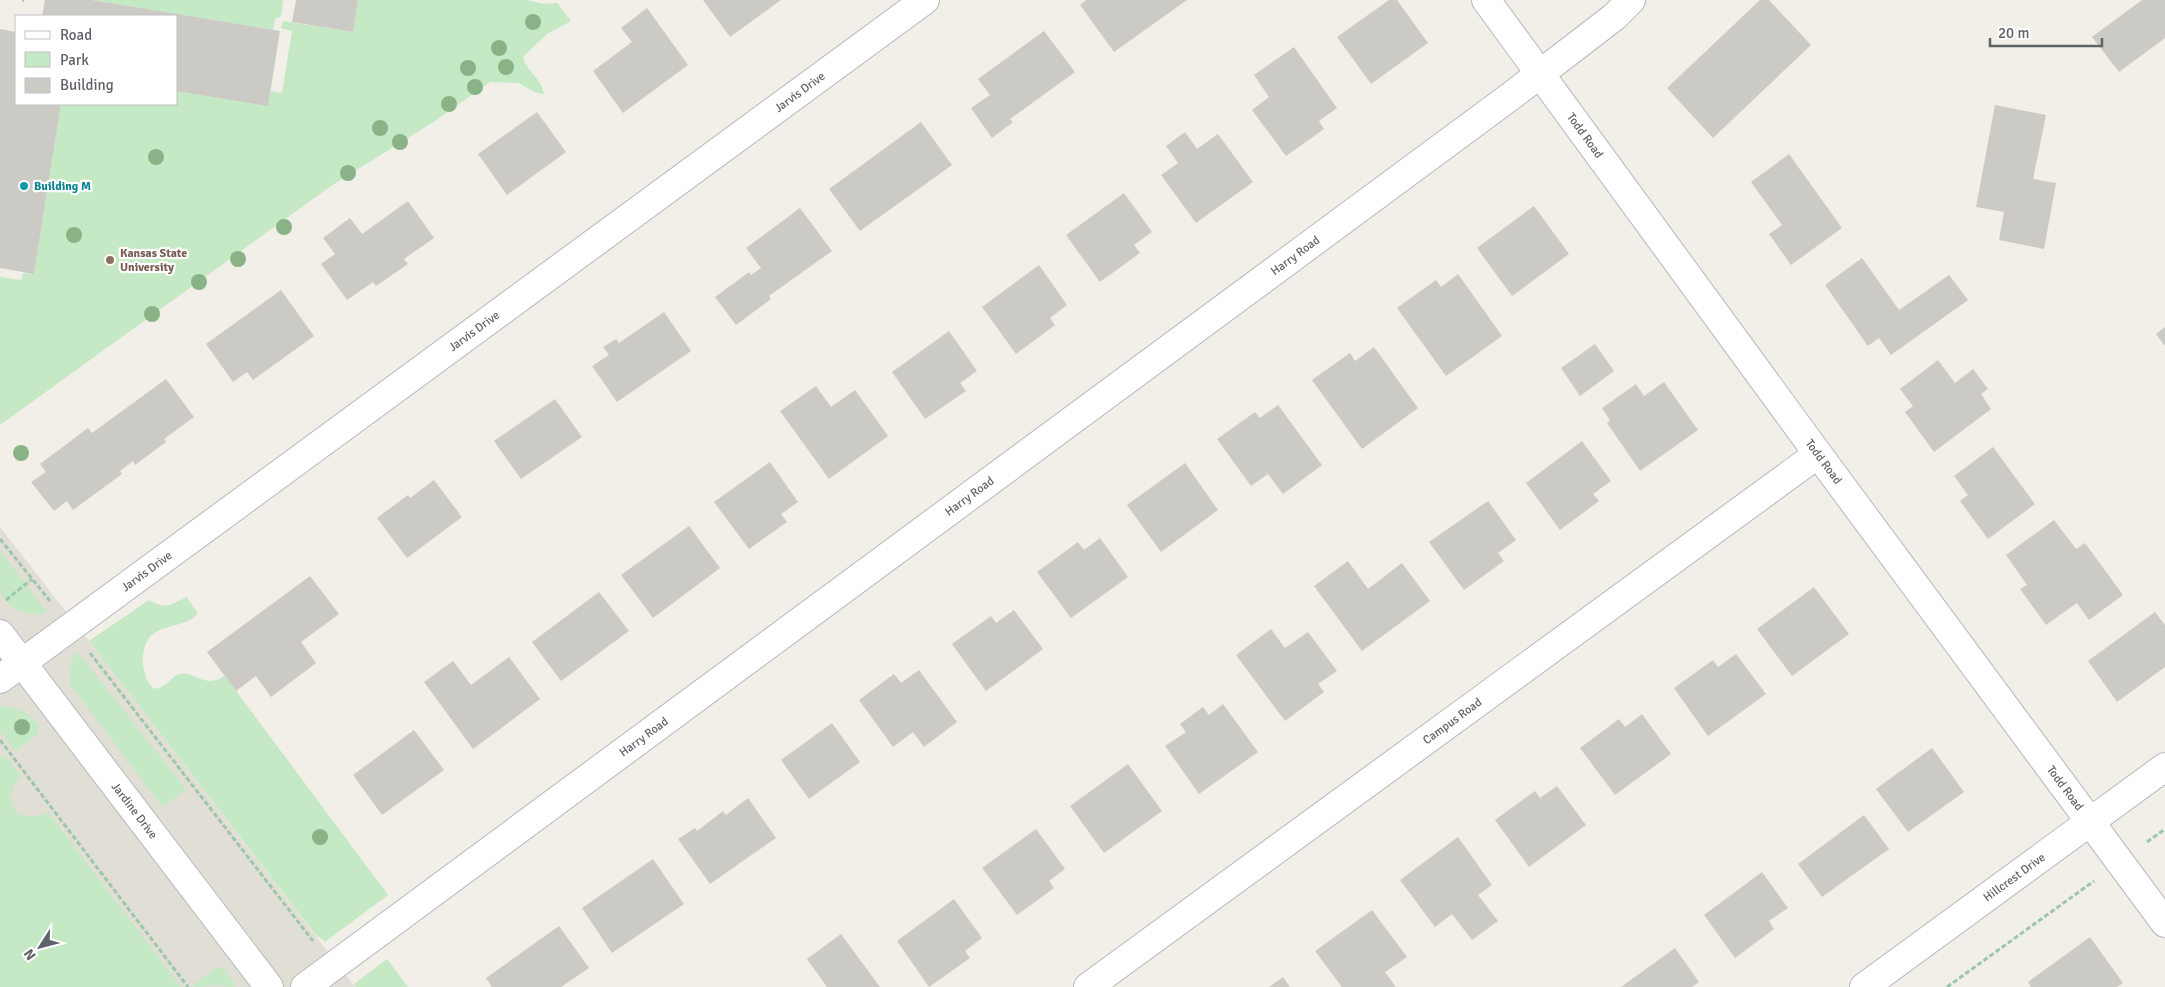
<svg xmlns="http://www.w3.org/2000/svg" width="2165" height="987" font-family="Signika,sans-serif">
  <rect width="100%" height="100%" fill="#f1efe8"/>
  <path fill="#e1ded6" d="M0 527 89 641 355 987H0Z"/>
  <path fill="#c5e8c5" d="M92 0H283L281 16 275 19 273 30Z
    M358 0H527L544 4 557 3 571 21 547 34 523 57C527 72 542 79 544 94L537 93 518 83 490 82 435 121 331 186 0 425V277L20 280 22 279 23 273 34 274 61 104H176V91L268 105 270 91 282 93 292 31 281 28 283 21 353 32Z
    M0 550 47 612C29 618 9 611 1 593 0 585 0 560 0 550Z
    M187 597 198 614C176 634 142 618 143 664 144 673 147 683 154 689 170 686 170 676 180 674 198 672 203 689 225 676L388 895 325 942 315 934 89 641 149 600C166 610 169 605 187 597Z
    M77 651 186 789 163 807 71 686 68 669Z
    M0 706C19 706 29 713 40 727L36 736 15 751 0 731Z
    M2 755 6 757 21 776C9 787 6 810 24 816 32 818 40 815 48 812L181 987H0V756Z
    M387 959 408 987H356L354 984Z
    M222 967 225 969 236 987 218 985 195 987 193 985 216 968Z"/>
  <path fill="#cccac5" d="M45 0H92L280 31 268 106 176 91V16H42Z
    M296 0H358L353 32 292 22Z
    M703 0H781L730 37Z
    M1086 0H1187L1114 52 1080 5Z
    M1389 0H1397L1428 43 1371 84 1337 37Z
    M1760 0H1769L1811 45 1713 138 1667 88Z
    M2142 0H2165V38L2119 72 2092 37Z
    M647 8 688 65 623 113 593 71 632 42 621 28Z
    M0 29 16 32V104H61L34 274 0 268Z
    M1044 31 1075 72 1010 119 1013 122 992 138 971 108 990 95 978 79Z
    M1294 47 1337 108 1319 121 1324 129 1286 156 1252 110 1269 97 1254 75Z
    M1995 105 2046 115 2033 179 2056 183 2044 249 1999 240 2004 212 1976 207Z
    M537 112 566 152 507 195 478 154Z
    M921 122 952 165 860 231 829 189Z
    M1185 132 1197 149 1218 134 1253 182 1196 223 1161 175 1178 163 1166 146Z
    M1789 154 1842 228 1791 265 1769 234 1782 225 1751 182Z
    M1124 193 1152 232 1134 245 1140 253 1100 282 1066 235Z
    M408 201 434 238 404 259 408 264 376 286 373 282 347 300 321 264 335 254 323 238 350 218 362 234Z
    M1534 206 1569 254 1512 296 1477 248Z
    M800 208 832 251 769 296 771 299 736 325 715 297 749 272 751 275 761 268 746 248Z
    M1862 258 1899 310 1949 275 1968 300 1891 355 1879 338 1868 346 1825 285Z
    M1039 265 1067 305 1050 318 1055 325 1016 354 982 307Z
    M1458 274 1502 336 1446 376 1397 308 1436 280 1441 287Z
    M281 290 314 336 253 380 247 372 233 382 206 344Z
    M664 312 691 351 617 402 592 366 609 355 603 347 616 339 619 343Z
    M2165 327V346L2156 334Z
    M949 331 977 371 960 383 966 391 925 419 892 372Z
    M1595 344 1614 371 1580 396 1561 368Z
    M1374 347 1418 408 1362 449 1312 380 1350 353 1355 361Z
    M1938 360 1955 383 1973 369 1988 389 1981 394 1991 409 1934 452 1905 412 1913 406 1900 389Z
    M166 379 194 417 164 439 166 442 135 465 133 461 120 471 122 474 73 510 67 501 54 511 31 482 46 472 40 464 88 428 92 433Z
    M1664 382 1698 430 1640 471 1607 423 1610 420 1602 408 1636 384 1644 396Z
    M816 386 831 407 855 390 888 436 829 479 780 411Z
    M555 399 582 437 521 479 494 441Z
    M1278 405 1322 465 1283 494 1268 474 1251 486 1217 439 1255 412 1260 418Z
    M1582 441 1611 481 1593 494 1599 501 1560 530 1526 483Z
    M1993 447 2035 504 1988 539 1960 501 1968 495 1954 476Z
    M770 462 798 502 781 514 787 522 749 549 714 502Z
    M1185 463 1218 510 1161 552 1127 505Z
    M434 480 462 517 407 558 377 518 408 495 410 498Z
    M1488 501 1516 540 1498 553 1504 561 1464 590 1429 542Z
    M2054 520 2076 549 2085 543 2123 595 2089 620 2077 603 2046 625 2020 589 2027 585 2006 555Z
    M689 526 720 568 653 618 621 575Z
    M1100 538 1128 577 1071 618 1037 572 1078 542 1084 550Z
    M1348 561 1368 589 1402 563 1430 601 1362 651 1314 586Z
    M310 576 339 614 301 642 316 663 271 697 256 676 236 691 207 652Z
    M1814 587 1849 634 1792 676 1757 629Z
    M599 592 629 631 561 681 532 642Z
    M1014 610 1043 649 986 691 952 644 991 616 996 623Z
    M2155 612 2165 625V667L2117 702 2088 661Z
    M1271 629 1285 648 1308 632 1337 671 1318 684 1324 692 1285 721 1236 655Z
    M1736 654 1766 694 1708 736 1674 688 1713 660 1718 667Z
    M509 657 540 699 473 749 424 682 453 661 471 685Z
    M919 670 957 722 924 747 913 732 893 747 859 700 894 674 901 683Z
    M1223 704 1258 752 1199 794 1165 746 1186 732 1180 724 1203 707 1209 715Z
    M1642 714 1671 754 1615 795 1580 748 1619 719 1625 727Z
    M832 723 860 762 809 799 781 760Z
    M414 730 444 770 382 815 353 775Z
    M1932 748 1964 792 1908 832 1876 789Z
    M1128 764 1162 811 1104 853 1070 806Z
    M1557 786 1586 825 1529 867 1495 820 1535 791 1540 798Z
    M748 798 776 838 710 884 678 839 695 828 697 831 723 811 726 815Z
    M1864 815 1889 849 1822 897 1798 864Z
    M1036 829 1065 869 1049 881 1054 888 1017 915 982 868Z
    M1458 837 1492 885 1478 895 1498 921 1472 940 1452 914 1435 927 1400 880Z
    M653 859 684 904 612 953 582 908Z
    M1762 872 1788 908 1769 921 1774 929 1735 958 1704 915Z
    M954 899 982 938 965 951 970 958 929 987 897 941Z
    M1372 910 1407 957 1385 972 1396 987H1342L1315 951Z
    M559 926 589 968 561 987H492L486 978Z
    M841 934 880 987H827L807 959Z
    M2090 937 2123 983 2117 987H2031L2028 982Z
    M1675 948 1699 982 1692 987H1621Z
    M1283 977 1290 987H1269Z"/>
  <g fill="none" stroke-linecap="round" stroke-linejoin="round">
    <g stroke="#b5b8bc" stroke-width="30">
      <g id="minor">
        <path id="s1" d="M1486 0 1818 454 2165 923"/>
        <path id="s2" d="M0 634 269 987"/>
        <path id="s3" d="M0 679 925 0"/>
        <path id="s4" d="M305 987 1511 96 1614 17 1631 0"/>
        <path id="s5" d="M1088 987 1818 454"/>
        <path id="s6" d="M1864 987 2165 767"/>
      </g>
    </g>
    <path stroke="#9cc7a9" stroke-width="3" stroke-dasharray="5 2.5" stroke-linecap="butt" d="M22 0H24
      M0 539 50 601
      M6 600 32 579
      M90 653 313 941
      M0 740 188 987
      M2147 842 2165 829
      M1947 987 2094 881"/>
    <use href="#minor" stroke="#fff" stroke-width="28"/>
  </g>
  <g fill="#89b387">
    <circle cx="533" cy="22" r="8"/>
    <circle cx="499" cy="48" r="8"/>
    <circle cx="506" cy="67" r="8"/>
    <circle cx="468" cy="68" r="8"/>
    <circle cx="475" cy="87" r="8"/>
    <circle cx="449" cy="104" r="8"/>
    <circle cx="380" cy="128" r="8"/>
    <circle cx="400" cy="142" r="8"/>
    <circle cx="156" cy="157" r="8"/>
    <circle cx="348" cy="173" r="8"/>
    <circle cx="284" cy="227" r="8"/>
    <circle cx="74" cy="235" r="8"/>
    <circle cx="238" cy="259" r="8"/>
    <circle cx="199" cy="282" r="8"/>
    <circle cx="152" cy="314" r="8"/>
    <circle cx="21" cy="453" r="8"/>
    <circle cx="22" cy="727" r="8"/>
    <circle cx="320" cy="837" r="8"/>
  </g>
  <circle fill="#0f9aa8" stroke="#fff" stroke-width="2" cx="24" cy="186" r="5"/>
  <circle fill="#8d6e63" stroke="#fff" stroke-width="2" cx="110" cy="260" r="5"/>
  <g text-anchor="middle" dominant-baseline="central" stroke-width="4.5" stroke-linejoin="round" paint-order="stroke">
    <g font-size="12" fill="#5f6368" stroke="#fff">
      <text stroke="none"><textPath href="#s3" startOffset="992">Jarvis Drive</textPath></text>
      <text stroke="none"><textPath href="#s1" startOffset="168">Todd Road</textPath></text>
      <text stroke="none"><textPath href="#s4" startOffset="1231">Harry Road</textPath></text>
      <text stroke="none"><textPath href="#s3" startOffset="588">Jarvis Drive</textPath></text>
      <text stroke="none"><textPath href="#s1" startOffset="572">Todd Road</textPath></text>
      <text stroke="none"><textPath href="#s4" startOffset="826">Harry Road</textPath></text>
      <text stroke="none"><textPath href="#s3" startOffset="182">Jarvis Drive</textPath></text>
      <text stroke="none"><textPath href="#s5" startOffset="451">Campus Road</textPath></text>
      <text stroke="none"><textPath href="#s4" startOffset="421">Harry Road</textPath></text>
      <text stroke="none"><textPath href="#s1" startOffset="978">Todd Road</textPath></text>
      <text stroke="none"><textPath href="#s2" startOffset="222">Jardine Drive</textPath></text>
      <text stroke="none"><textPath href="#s6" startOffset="186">Hillcrest Drive</textPath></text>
    </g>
    <g font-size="12" font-weight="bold" fill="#0d838f" stroke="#fff" text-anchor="start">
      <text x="34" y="186">Building M</text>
    </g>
    <g font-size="12" font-weight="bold" fill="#785e54" stroke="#fff" text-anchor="start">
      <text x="120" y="253">Kansas State<tspan x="120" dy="14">University</tspan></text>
    </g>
  </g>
  <rect x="15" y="15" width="162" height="90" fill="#ffffff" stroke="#bfc1c3"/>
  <rect x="25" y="31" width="25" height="8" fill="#ffffff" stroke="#bfc1c3"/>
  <text x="60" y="40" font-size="15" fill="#5f6368">Road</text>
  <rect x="25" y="52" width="25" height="15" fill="#c5e8c5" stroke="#bfc1c3"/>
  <text x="60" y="65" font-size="15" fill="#5f6368">Park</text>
  <rect x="25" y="78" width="25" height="15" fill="#cccac5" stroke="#bfc1c3"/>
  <text x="60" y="90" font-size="15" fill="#5f6368">Building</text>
  <g transform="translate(40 947) rotate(234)" stroke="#ffffff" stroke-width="4" paint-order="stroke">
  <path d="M0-4L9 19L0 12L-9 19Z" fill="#5f6368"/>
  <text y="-8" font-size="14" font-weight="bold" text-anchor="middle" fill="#5f6368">N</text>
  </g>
  <path d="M1990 38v8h112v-8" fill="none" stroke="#5f6368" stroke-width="2.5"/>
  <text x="1998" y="38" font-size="15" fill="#5f6368" stroke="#ffffff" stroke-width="4" paint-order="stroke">20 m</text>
</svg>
